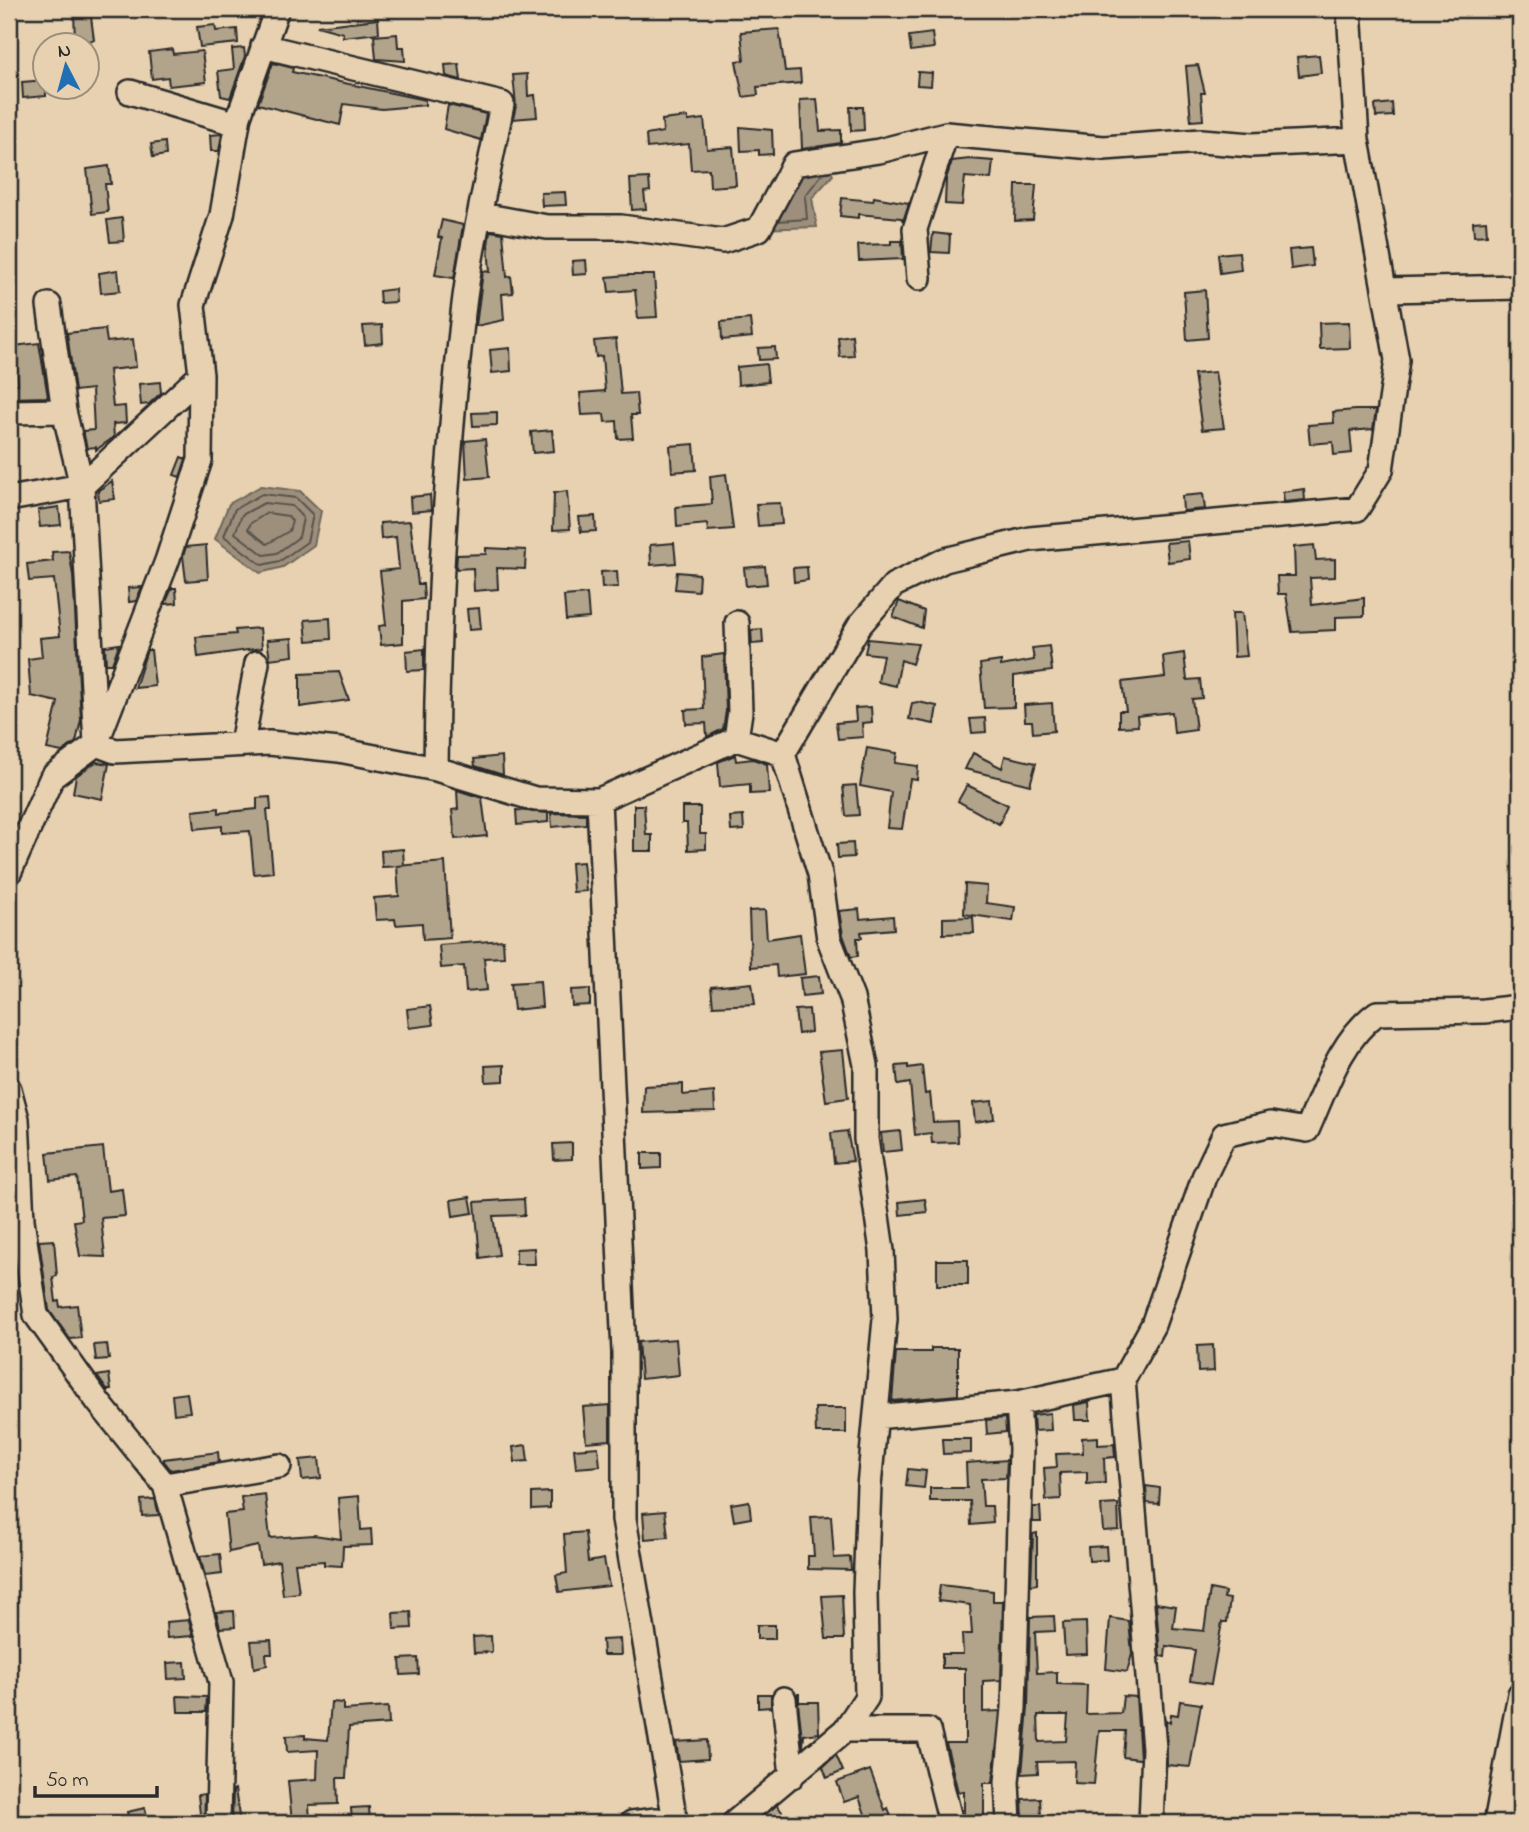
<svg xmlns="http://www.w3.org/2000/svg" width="1529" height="1832" font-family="'Indie Flower',sans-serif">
  <rect width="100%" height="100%" fill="#e7d1b0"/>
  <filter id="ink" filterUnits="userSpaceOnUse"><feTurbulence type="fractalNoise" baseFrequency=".0143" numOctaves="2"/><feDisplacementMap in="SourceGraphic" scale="14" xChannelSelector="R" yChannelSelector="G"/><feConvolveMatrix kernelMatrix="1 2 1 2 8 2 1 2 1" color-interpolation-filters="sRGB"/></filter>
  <g filter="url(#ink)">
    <path fill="#9d8f7b" stroke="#6f675b" stroke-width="2" d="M816 152 833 175 812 198 817 227 759 229Z
      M261 486 300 491 321 511 314 545 283 567 260 573 215 539 229 504Z"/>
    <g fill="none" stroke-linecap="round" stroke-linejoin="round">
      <path stroke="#59534b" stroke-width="2" d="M778 221 807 219 805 196 823 173
        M262 494 296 498 313 515 307 542 280 561 262 565 224 536 235 509Z
        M264 503 292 506 303 518 299 537 277 553 264 555 235 533 242 515Z
        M267 513 288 516 292 521 289 531 267 544 248 529 251 523Z"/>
    </g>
    <path fill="#b2a38b" stroke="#2b2b2b" stroke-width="2" fill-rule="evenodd" d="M90 9 94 40 75 43 74 11Z
      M378 19 379 33 343 37V33L317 26Z
      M215 25 216 31 237 29 238 43 200 47 197 27Z
      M779 29 785 71 800 70 801 83 757 87 758 95 743 97 736 61 744 60 741 32Z
      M932 33 934 48 911 51 909 36Z
      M397 34 398 47H404L405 61 376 59 374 36Z
      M244 48 245 56 230 98 221 96 218 71 234 69 232 49Z
      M172 49 173 54 202 51 206 82 169 86 168 77 152 79 149 52Z
      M1319 55 1321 73 1299 76 1297 57Z
      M273 63 293 68 292 72 425 100V105L382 109 344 104 340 125 258 104Z
      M459 64 461 80 446 76 445 65Z
      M1198 65 1205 93H1201L1203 120 1191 121 1186 66Z
      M918 72 932 73 931 86 917 85Z
      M527 74 528 96 535 95 537 117 513 119 516 106 513 75Z
      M46 80V96L23 98 22 82Z
      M817 99 820 131 841 130V143L802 149 800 100Z
      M1392 103 1393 116 1376 117 1375 105Z
      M448 105 486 114 481 140 444 129Z
      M850 107H863L864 130 851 131Z
      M688 117V121L704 119 707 149 733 147 736 185 710 187 709 169 691 170 689 144 647 148 646 135 663 132 662 120Z
      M740 127 772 130 773 154 759 155V150L741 151Z
      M222 134 219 151H211L210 135Z
      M165 142 166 155 153 157 151 144Z
      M970 159 993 161 991 179 965 177 962 205 945 204 946 179 952 161Z
      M109 166 111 184H105L108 212 92 214 87 169Z
      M649 178 650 191 644 192 646 209 632 210 630 179Z
      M1016 185H1036L1033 220 1015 221Z
      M565 192 566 205 542 206 541 193Z
      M874 197 909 203 903 221 901 218 858 214V218L840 216 842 198 873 201Z
      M122 218 124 241 110 242 107 220Z
      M442 220 463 225 454 278 435 275 442 238 438 237Z
      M1486 221 1487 235 1474 236 1473 222Z
      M490 231 503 233 507 277 511 276 513 293 502 294 504 320 476 326 483 271 490 272 488 245Z
      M933 233 950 235 949 253 931 252Z
      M891 241H902L903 259 859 261 858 245 891 244Z
      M1311 248 1313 266 1291 269 1289 250Z
      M1239 252 1241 270 1220 273 1218 254Z
      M586 260 587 274 573 275 572 261Z
      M118 270 120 291 101 293 99 273Z
      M628 275H654L657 317 638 318 635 290 609 292 607 277Z
      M395 289 396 302 380 303 379 291Z
      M1205 290 1208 338 1187 340 1184 292Z
      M750 319 752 337 722 340 721 322Z
      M1349 322 1350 348 1320 349 1319 323Z
      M382 325 383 343 365 345 363 326Z
      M105 329 107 342 133 339 136 367 109 370 113 407 125 406 126 423 113 424 114 437 96 450V447L87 448 83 431 94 430 92 389 75 391 67 333Z
      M852 335 854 356 840 357 838 337Z
      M616 339 621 394 636 393 638 415H631L633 438 618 439 617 421 605 422 604 414 582 415 580 393 605 391 602 356 596 357 594 341Z
      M39 343 48 397 9 398V385L18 384 14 346Z
      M775 347 776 359 759 360 758 348Z
      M510 348 511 371 492 373 490 350Z
      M766 364 768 382 738 385 737 367Z
      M1215 372 1224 428 1202 430 1194 374Z
      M160 382 161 393 149 404 141 405 139 384Z
      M1355 410H1376L1373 429 1350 431 1352 453 1334 455 1333 442 1310 444 1308 425 1334 423 1333 412Z
      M497 412V425L473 426 472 413Z
      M552 430 554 451 533 453 531 432Z
      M485 439 489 477 467 479 465 441Z
      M694 444 696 470 672 472 670 446Z
      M181 457 186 459 180 477 174 475Z
      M726 474 733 529 708 531 707 524 677 527 676 507 712 504 710 476Z
      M112 481 115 499 99 501 98 491Z
      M1304 489 1305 500 1284 502 1283 492Z
      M567 491 570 529 553 530 554 493Z
      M1203 494 1205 509 1183 511 1182 496Z
      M430 495 431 510 411 512 410 497Z
      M780 503 782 524 758 526 756 504Z
      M59 507 61 525 40 527 38 510Z
      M595 516 596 531 581 532 579 517Z
      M410 521 418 584H423L424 599 403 601V643L381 645 379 626 386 625 380 571 399 569 396 537 381 539 380 523Z
      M1188 541 1190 559 1168 562 1166 543Z
      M674 543 676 563 651 565 650 545Z
      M206 545 208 579 186 581 183 556 186 547Z
      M1314 545 1316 560 1335 559V577L1310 578 1312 605 1364 598V616L1336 617V630L1292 632 1286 594H1278L1277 576H1295L1294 547Z
      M486 548 526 550 525 569 497 568 498 589 474 591 473 568 456 569 457 555 486 554Z
      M69 551 73 575 81 720 76 742 62 752 47 749 58 702 31 696 28 659 42 657 40 638 60 636 54 579 29 581 27 564 53 561 52 552Z
      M765 566 767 584 746 586 744 568Z
      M807 567 808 580 794 582 793 568Z
      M617 571 618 587 602 588 601 572Z
      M677 572 699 574 698 591 675 589Z
      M142 587 136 601 129 602 128 588Z
      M172 588H176L177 603 165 604Z
      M587 594 589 618 566 620 564 596Z
      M899 601 924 611 922 628 893 617Z
      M479 608 481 629 469 630 467 609Z
      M1232 613H1242L1247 656 1234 657Z
      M330 618 331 639 307 641 305 620Z
      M260 628 262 648 198 657 196 637 236 634 235 630Z
      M762 629 763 643 752 644 751 630Z
      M292 638 293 656 270 659 267 640Z
      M868 639 918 644 912 664 901 660 896 686 878 682 883 655 865 653Z
      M119 644 112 664H106L105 646Z
      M1049 646 1052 671 1014 676V707L984 708 980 664 1001 661V666L1034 660 1032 648Z
      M424 649V670L407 671 406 651Z
      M147 650H151L155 686 135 688Z
      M1184 653 1187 680 1200 679 1202 698 1192 699 1196 730 1174 733 1172 712 1137 716 1138 726 1119 727V711H1126L1122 682 1165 677 1163 656Z
      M724 654 726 711 723 729 707 737 706 723 686 724 685 710 704 709 702 657Z
      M339 672 349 700 300 707V674Z
      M918 702 937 706 934 724 909 719 912 703Z
      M1052 703 1054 731 1033 733 1032 721H1025L1024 705Z
      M871 707 872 722 862 723 863 737 838 739 836 723 856 721 855 708Z
      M985 718 986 732 972 733 970 719Z
      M867 748 897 753 895 763 918 766 917 780 910 779 902 829 887 828 891 792 860 786Z
      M973 753 1002 768 1005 756 1036 763 1030 785 965 769Z
      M735 755 736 761 753 759 767 764 769 793 750 794V784L720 787 718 762Z
      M502 756 503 775 475 766 474 759Z
      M96 762 109 764 102 799 73 793 76 776Z
      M856 785 859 815 846 816 843 786Z
      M967 785 1008 805 999 824 958 801Z
      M457 790 482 798 487 836 455 839 452 810 458 809Z
      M270 797 271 810H267L273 872 254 874 250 831 222 833V826L195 829 193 811 219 808V813L257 809V798Z
      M634 805H644L646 835H652V851H634Z
      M682 807H700V834H706V849L688 850 687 823H682Z
      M516 810 548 813V822L517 825Z
      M551 813 586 814V824L552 827Z
      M743 816 744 830 731 831 730 817Z
      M853 843 854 857 838 858 837 844Z
      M403 849 404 866 382 867 381 851Z
      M445 862 450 938 423 940 422 923 396 925 395 919 376 920 374 898 399 896 397 866Z
      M583 862 586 891 573 892 571 863Z
      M965 884 987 886 986 903 1015 907 1013 921 964 914Z
      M859 909 860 919 893 916 894 929 861 932 862 938H857L858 956 851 957 843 935 839 911Z
      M765 910 767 939 800 934 805 974 777 977 776 965 751 967 749 911Z
      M973 917 974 933 943 934V918Z
      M503 940 504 957 484 958 487 990 466 992 464 966 441 968 439 945Z
      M819 976 821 994 802 996 800 978Z
      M540 981 542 1007 514 1010 511 983Z
      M752 983 755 1004 713 1006 711 987Z
      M590 989V1005L572 1006 571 990Z
      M430 1006 433 1025 409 1028 407 1009Z
      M809 1009 811 1032 798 1034 795 1010Z
      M843 1050 848 1098 826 1101 819 1052Z
      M504 1065V1081L486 1082 485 1066Z
      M908 1065V1068L922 1066 925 1094 930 1093 933 1122 957 1121 958 1142 932 1143 931 1133 915 1135 910 1083 898 1085 896 1066Z
      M683 1084V1095L714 1092 715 1111 643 1113 644 1086Z
      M992 1101 994 1119 975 1122 973 1103Z
      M847 1131 853 1161 834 1163 831 1133Z
      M900 1131 902 1150 883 1152 881 1133Z
      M572 1143V1159L554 1160 553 1144Z
      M103 1147 108 1191 122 1189 125 1216 101 1218 105 1257 80 1256 74 1221 82 1220 77 1177 50 1180 47 1153Z
      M642 1153H661V1168L642 1169Z
      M470 1197 473 1213 453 1216 451 1200Z
      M524 1199 525 1215 493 1216 499 1255 480 1258 475 1202Z
      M925 1199 927 1212 900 1215 899 1202Z
      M54 1240 57 1276 53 1277 56 1302 59 1301 60 1307 77 1305 81 1338 70 1339 49 1310 39 1241Z
      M534 1248 535 1264H516V1249Z
      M937 1260H968V1285H937Z
      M676 1339 679 1375 641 1379 638 1342Z
      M107 1344 109 1359 96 1360 94 1345Z
      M1213 1345 1214 1371 1198 1372 1197 1346Z
      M931 1348H958V1395L892 1401 896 1352H931Z
      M109 1374 111 1390H107L97 1376Z
      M187 1393 190 1412 174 1414 172 1395Z
      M1089 1402 1090 1420H1075L1074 1405Z
      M610 1405V1440L586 1442 583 1407Z
      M815 1408H846V1433H816Z
      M1050 1413 1051 1430 1034 1431 1033 1415Z
      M1005 1418 1006 1432 987 1434 986 1420Z
      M1098 1437V1445L1114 1444 1115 1457 1104 1458 1105 1483 1087 1484V1472L1060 1473 1061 1499 1046 1500 1044 1468 1057 1467 1056 1454 1083 1453 1082 1438Z
      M942 1439H971V1453L943 1454Z
      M526 1445 528 1461 515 1462 513 1447Z
      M598 1447 600 1466 576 1468 574 1449Z
      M218 1452 219 1462 171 1470 164 1461V1459Z
      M319 1458 321 1478 302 1480 300 1460Z
      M1007 1460 1006 1478 981 1479 983 1506H992L993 1523 971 1525 970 1501H930V1488H967L966 1463Z
      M908 1469 926 1471 924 1488 906 1486Z
      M1146 1486 1160 1488 1159 1504 1147 1503Z
      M550 1492V1508L532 1509V1493Z
      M265 1494 270 1538 314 1535 341 1539 338 1498 359 1496 361 1530 371 1529 372 1545 343 1546 342 1566 324 1565V1561L295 1563 299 1593 283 1595 279 1561 261 1564 258 1546 229 1552 225 1514 243 1512 241 1497Z
      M155 1499 159 1515 142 1516 141 1500Z
      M749 1501 751 1518 734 1521 731 1504Z
      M1118 1504 1119 1530 1103 1531 1101 1505Z
      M1033 1507H1040L1041 1522H1033Z
      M665 1511 668 1537 645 1539 643 1513Z
      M831 1516 834 1558 850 1557 851 1570 808 1569V1556H814L811 1517Z
      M585 1532 588 1562 604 1559 609 1586 559 1592 556 1575 567 1573 564 1534Z
      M1037 1533V1584L1031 1585 1033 1534Z
      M1106 1546 1107 1560 1089 1561 1088 1547Z
      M220 1554 222 1574 205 1576 200 1556Z
      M940 1585 993 1591V1601H1003L1001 1680 983 1681V1712L1000 1711 993 1783H984V1815H964V1791L958 1792 946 1743H965V1668H942V1654H963L962 1634H972L970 1605 938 1601Z
      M1210 1589 1225 1592 1224 1598 1230 1599 1227 1622H1222L1211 1684 1190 1681 1195 1650 1166 1646 1165 1657 1160 1656 1156 1603 1176 1606 1173 1628 1204 1631Z
      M842 1595 844 1639H826L822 1596Z
      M234 1611 235 1627 220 1628 216 1612Z
      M411 1612 412 1628 394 1629 393 1613Z
      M1054 1616 1055 1631 1035 1632 1037 1673 1057 1672V1684L1087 1685 1086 1714 1121 1713 1123 1696 1136 1697 1140 1759 1123 1757 1125 1731H1099L1094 1784 1074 1783 1075 1761 1037 1762 1038 1773 1022 1774 1028 1708 1030 1617ZM1038 1715H1068L1066 1741 1039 1742Z
      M1110 1618 1129 1621 1132 1654 1127 1672 1106 1669Z
      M189 1620 193 1636 167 1638 166 1622Z
      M1086 1622 1087 1654 1065 1655 1063 1623Z
      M757 1625H775V1639H757Z
      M491 1636 492 1652 474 1653 473 1637Z
      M620 1639 621 1655H603L602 1640Z
      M271 1640 272 1654H266L267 1665 254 1668 251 1641Z
      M418 1658 419 1674 401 1675 400 1659Z
      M185 1662 186 1678 168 1679 167 1663Z
      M758 1694H771V1707L758 1708Z
      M797 1694H799V1702H818L819 1733 804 1735 803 1747Z
      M177 1696 207 1697 206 1712H178Z
      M1180 1701 1201 1704 1190 1767 1167 1765 1166 1721 1170 1722 1171 1714 1178 1715Z
      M331 1702 343 1703V1710L388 1707 389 1724 349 1727 346 1778H337L338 1804 309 1805 310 1821 292 1822 288 1781 317 1779 318 1750 287 1752 286 1736 305 1735V1738L328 1740Z
      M707 1740 708 1759 679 1761 676 1742Z
      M836 1755 843 1771 827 1778 823 1767Z
      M870 1770 885 1810 888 1808 894 1823H852L866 1817 859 1797 844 1802 837 1782Z
      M235 1789 240 1823H232L233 1790Z
      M205 1794 204 1823H201L198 1795Z
      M1040 1798 1041 1817 1023 1818 1022 1799Z
      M777 1805 790 1823H755Z
      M369 1807 370 1823H352L351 1808Z
      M145 1808 149 1823H129L127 1812Z"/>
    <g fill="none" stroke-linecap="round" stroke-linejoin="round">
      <g stroke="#2b2b2b" stroke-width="28">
        <path id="minor" d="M277 9 239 116 222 215 193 305 201 375 200 460 167 561 96 744 115 751 269 743 339 750 436 769 535 799 599 800 736 739 740 712 737 623
          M263 46 502 104C489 173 471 243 463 313 446 464 437 617 436 769
          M130 92 237 124
          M481 215 547 227H621L723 241 759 229 794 164 879 151 946 134 1104 148 1201 141 1252 145 1357 140
          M919 278 915 229 946 134
          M1386 290 1520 287
          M9 412 64 411
          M9 499 82 486 201 375
          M736 739 783 754
          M242 744 257 663
          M599 800 624 1352V1519L675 1821
          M9 873 52 777 96 744 82 486 64 411 49 305
          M9 1089 17 1119 9 1132
          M17 1119 22 1220 36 1315 99 1403 165 1485 221 1682 218 1823
          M1123 1380 1154 1748 1151 1823
          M876 1417 1018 1403 1123 1380 1153 1325 1204 1177 1224 1135 1271 1124 1307 1130C1325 1090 1340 1040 1377 1013L1484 1011 1520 1007
          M165 1485 279 1466
          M784 1699 792 1776
          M845 1730H928L951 1823
          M632 1823 656 1820 677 1823
          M734 1823 845 1730 867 1697 865 1592 869 1486 885 1319 882 1251 866 1139V1065L852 998 829 939 820 874 783 754 859 626 894 585 945 560 1030 539 1357 509 1381 470 1397 360 1357 140 1349 9
          M1009 1823 1007 1782 1014 1708 1021 1448 1018 1403
          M1496 1823 1520 1694"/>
      </g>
      <use href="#minor" stroke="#e7d1b0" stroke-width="23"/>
    </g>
  </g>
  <rect width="1529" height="1832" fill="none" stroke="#e7d1b0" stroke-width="35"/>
  <rect x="18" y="18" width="1494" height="1797" fill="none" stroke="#2b2b2b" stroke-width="2.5" filter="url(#ink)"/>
  <g transform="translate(66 66) rotate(354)"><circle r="33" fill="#e7d1b0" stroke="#9c8f7b" stroke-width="2"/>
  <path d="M0-5L12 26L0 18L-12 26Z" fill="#1f6fb2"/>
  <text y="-10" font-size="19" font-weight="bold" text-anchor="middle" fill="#2b2b2b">N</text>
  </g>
  <path d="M35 1786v10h122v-10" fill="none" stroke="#2b2b2b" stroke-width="3.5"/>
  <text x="46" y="1786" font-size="21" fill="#2b2b2b" stroke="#e7d1b0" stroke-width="5" paint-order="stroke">50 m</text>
</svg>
